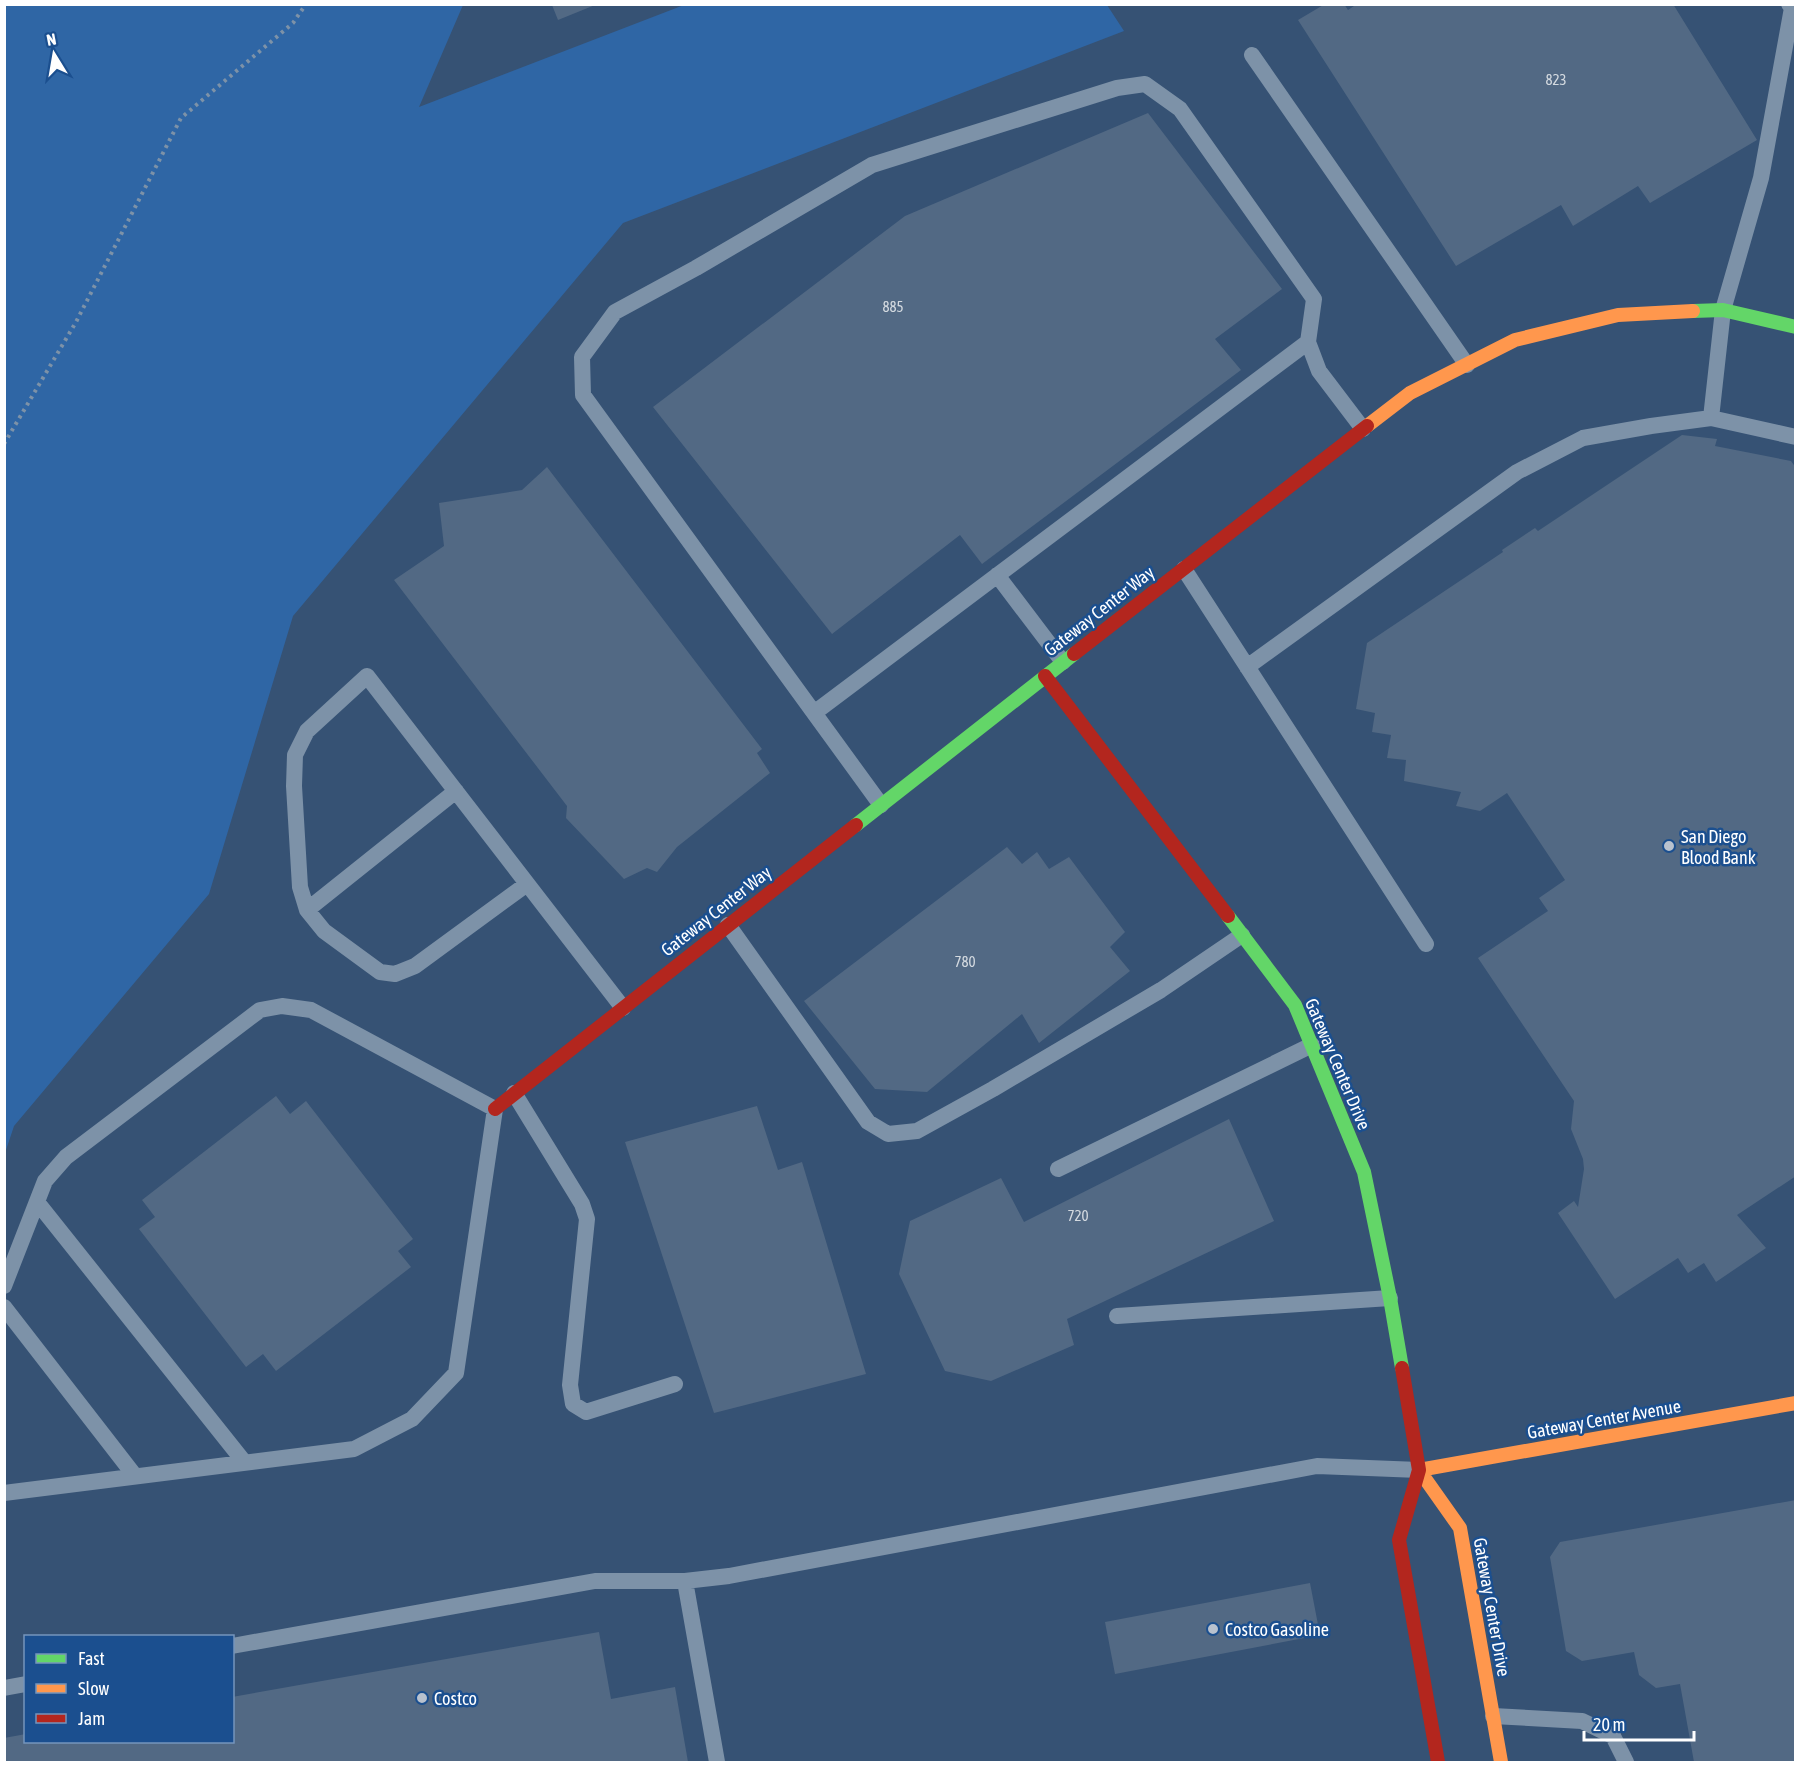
<svg xmlns="http://www.w3.org/2000/svg" width="1800" height="1767" font-family="'Asap Condensed',sans-serif">
  <rect width="100%" height="100%" fill="#365274"/>
  <path fill="#2f66a5" d="M5 4 463 5 419 107 684 5H1107L1124 31 623 223 293 616 209 894 14 1126 5 1153Z"/>
  <path fill="#526984" d="M1325 4H1344L1348 10 1357 4H1673L1757 140 1650 203 1638 186 1573 226 1561 205 1456 266 1298 20Z
    M552 5H595L558 20Z
    M1148 113 1282 289 1215 339 1241 370 982 564 960 535 832 634 653 407 905 216Z
    M1682 435 1717 439 1715 446 1791 461 1796 468V1176L1737 1215 1766 1248 1716 1282 1704 1263 1688 1273 1678 1258 1615 1299 1558 1213 1574 1201 1578 1207 1584 1169 1583 1159 1571 1129 1574 1101 1478 958 1548 911 1539 898 1565 880 1507 793 1480 811 1456 806 1461 792 1404 781 1406 760 1387 758 1391 735 1372 732 1375 713 1356 709 1367 643 1503 552 1502 550 1535 528 1538 531Z
    M547 467 762 749 757 753 770 773 677 847 657 872 647 868 624 879 566 818 567 806 394 580 444 546 439 503 522 490Z
    M1007 847 1022 864 1037 852 1049 869 1069 857 1125 932 1110 947 1130 971 1039 1043 1022 1014 927 1092 875 1089 804 1001Z
    M276 1096 290 1114 306 1101 413 1239 398 1251 411 1267 276 1371 263 1354 246 1367 139 1229 155 1217 142 1200Z
    M757 1106 778 1170 802 1162 866 1374 714 1413 625 1142Z
    M1229 1119 1274 1221 1067 1319 1074 1345 991 1381 945 1371 899 1274 910 1221 1001 1178 1024 1222Z
    M1796 1500V1762H1694L1680 1684 1656 1688 1639 1675 1634 1652 1582 1661 1566 1651 1550 1557 1560 1542Z
    M1310 1583 1320 1635 1115 1674 1105 1622Z
    M599 1632 611 1699 675 1687 688 1762H4V1738L26 1734V1742H232V1697Z"/>
  <g fill="none" stroke-linecap="round" stroke-linejoin="round">
    <path stroke="#7d92a8" stroke-width="4" stroke-dasharray="3 4.5" stroke-linecap="butt" d="M4 444 76 322 181 118 293 23 306 4"/>
    <path stroke="#7d92a8" stroke-width="16" d="M1252 55 1467 365
      M1711 418 1723 310 1761 178 1792 8 1789 4
      M1184 569 1426 944
      M997 575 1063 662
      M1247 667 1517 472 1583 438 1651 426 1711 418 1796 437
      M814 713 1308 342
      M881 805 583 395 582 357 615 312 696 268 872 165 1117 88 1145 84 1180 109 1314 299 1308 342 1319 371 1363 429
      M527 884 415 966 395 974 380 972 324 931 307 910 300 887 294 786 295 755 307 731 367 676 623 1008
      M307 910 456 791
      M728 925 868 1122 888 1134 917 1131 993 1089 1161 990 1242 935
      M514 1093 582 1204 587 1219 570 1385 573 1404 586 1412 675 1384
      M1058 1169 1312 1045
      M37 1202 245 1463
      M4 1286 45 1181 66 1157 260 1010 282 1006 311 1010 495 1109 456 1373 412 1419 354 1449 4 1493
      M4 1307 135 1476
      M1117 1316 1390 1298
      M685 1581 717 1762
      M232 1646 595 1581H685L729 1576 1317 1466 1419 1470
      M4 1688 26 1684
      M1493 1716 1582 1721 1613 1736 1626 1762"/>
    <path stroke="#63d668" stroke-width="14" d="M1693 311 1723 310 1796 327
      M856 825 1074 654
      M1228 916 1295 1005 1364 1172 1390 1298 1402 1368"/>
    <path stroke="#ff974d" stroke-width="14" d="M1367 426 1410 393 1515 340 1618 315 1693 311
      M1419 1470 1796 1403
      M1419 1470 1460 1528 1501 1762"/>
    <path stroke="#b3261e" stroke-width="14" d="M1074 654 1367 426
      M1045 676 1228 916
      M495 1109 856 825
      M1402 1368 1419 1470 1399 1540 1438 1762"/>
  </g>
  <g fill="#b9c2ce" stroke="#1b4f8f" stroke-width="2">
    <circle cx="1669" cy="846" r="6"/>
    <circle cx="1213" cy="1629" r="6"/>
    <circle cx="422" cy="1698" r="6"/>
  </g>
  <g text-anchor="middle" dominant-baseline="central" stroke-width="5" stroke-linejoin="round" paint-order="stroke">
    <g font-size="15" fill="#d4dae0">
      <text x="1556" y="79">823</text>
      <text x="893" y="306">885</text>
      <text x="965" y="961">780</text>
      <text x="1078" y="1215">720</text>
    </g>
    <g font-size="18" fill="#fff" stroke="#1b4f8f">
      <text transform="translate(1099 611) rotate(-38)">Gateway Center Way</text>
      <text transform="translate(716 911) rotate(-38)">Gateway Center Way</text>
      <text transform="translate(1338 1064) rotate(67)">Gateway Center Drive</text>
      <text transform="translate(1604 1419) rotate(-10)">Gateway Center Avenue</text>
      <text transform="translate(1492 1607) rotate(80)">Gateway Center Drive</text>
    </g>
    <g font-size="18" fill="#fff" stroke="#1b4f8f" text-anchor="start">
      <text x="1681" y="836">San Diego<tspan x="1681" dy="21">Blood Bank</tspan></text>
      <text x="1225" y="1629">Costco Gasoline</text>
      <text x="434" y="1698">Costco</text>
    </g>
  </g>
  <rect width="1800" height="1767" fill="none" stroke="#ffffff" stroke-width="12"/>
  <rect x="24" y="1635" width="210" height="108" fill="#1b4f8f" stroke="#7695bc" stroke-width="1.5"/>
  <rect x="36" y="1654" width="30" height="9" fill="#63d668" stroke="#7695bc" stroke-width="1.5"/>
  <text x="78" y="1665" font-size="18" fill="#ffffff">Fast</text>
  <rect x="36" y="1684" width="30" height="9" fill="#ff974d" stroke="#7695bc" stroke-width="1.5"/>
  <text x="78" y="1695" font-size="18" fill="#ffffff">Slow</text>
  <rect x="36" y="1714" width="30" height="9" fill="#b3261e" stroke="#7695bc" stroke-width="1.5"/>
  <text x="78" y="1725" font-size="18" fill="#ffffff">Jam</text>
  <g transform="translate(54 54) rotate(349)" stroke="#1b4f8f" stroke-width="4.5" paint-order="stroke">
  <path d="M0-4.5L10 22L0 15L-10 22Z" fill="#ffffff"/>
  <text y="-9" font-size="16" font-weight="bold" text-anchor="middle" fill="#ffffff">N</text>
  </g>
  <path d="M1584 1731v9h110v-9" fill="none" stroke="#ffffff" stroke-width="3"/>
  <text x="1593" y="1731" font-size="18" fill="#ffffff" stroke="#1b4f8f" stroke-width="4.5" paint-order="stroke">20 m</text>
</svg>
